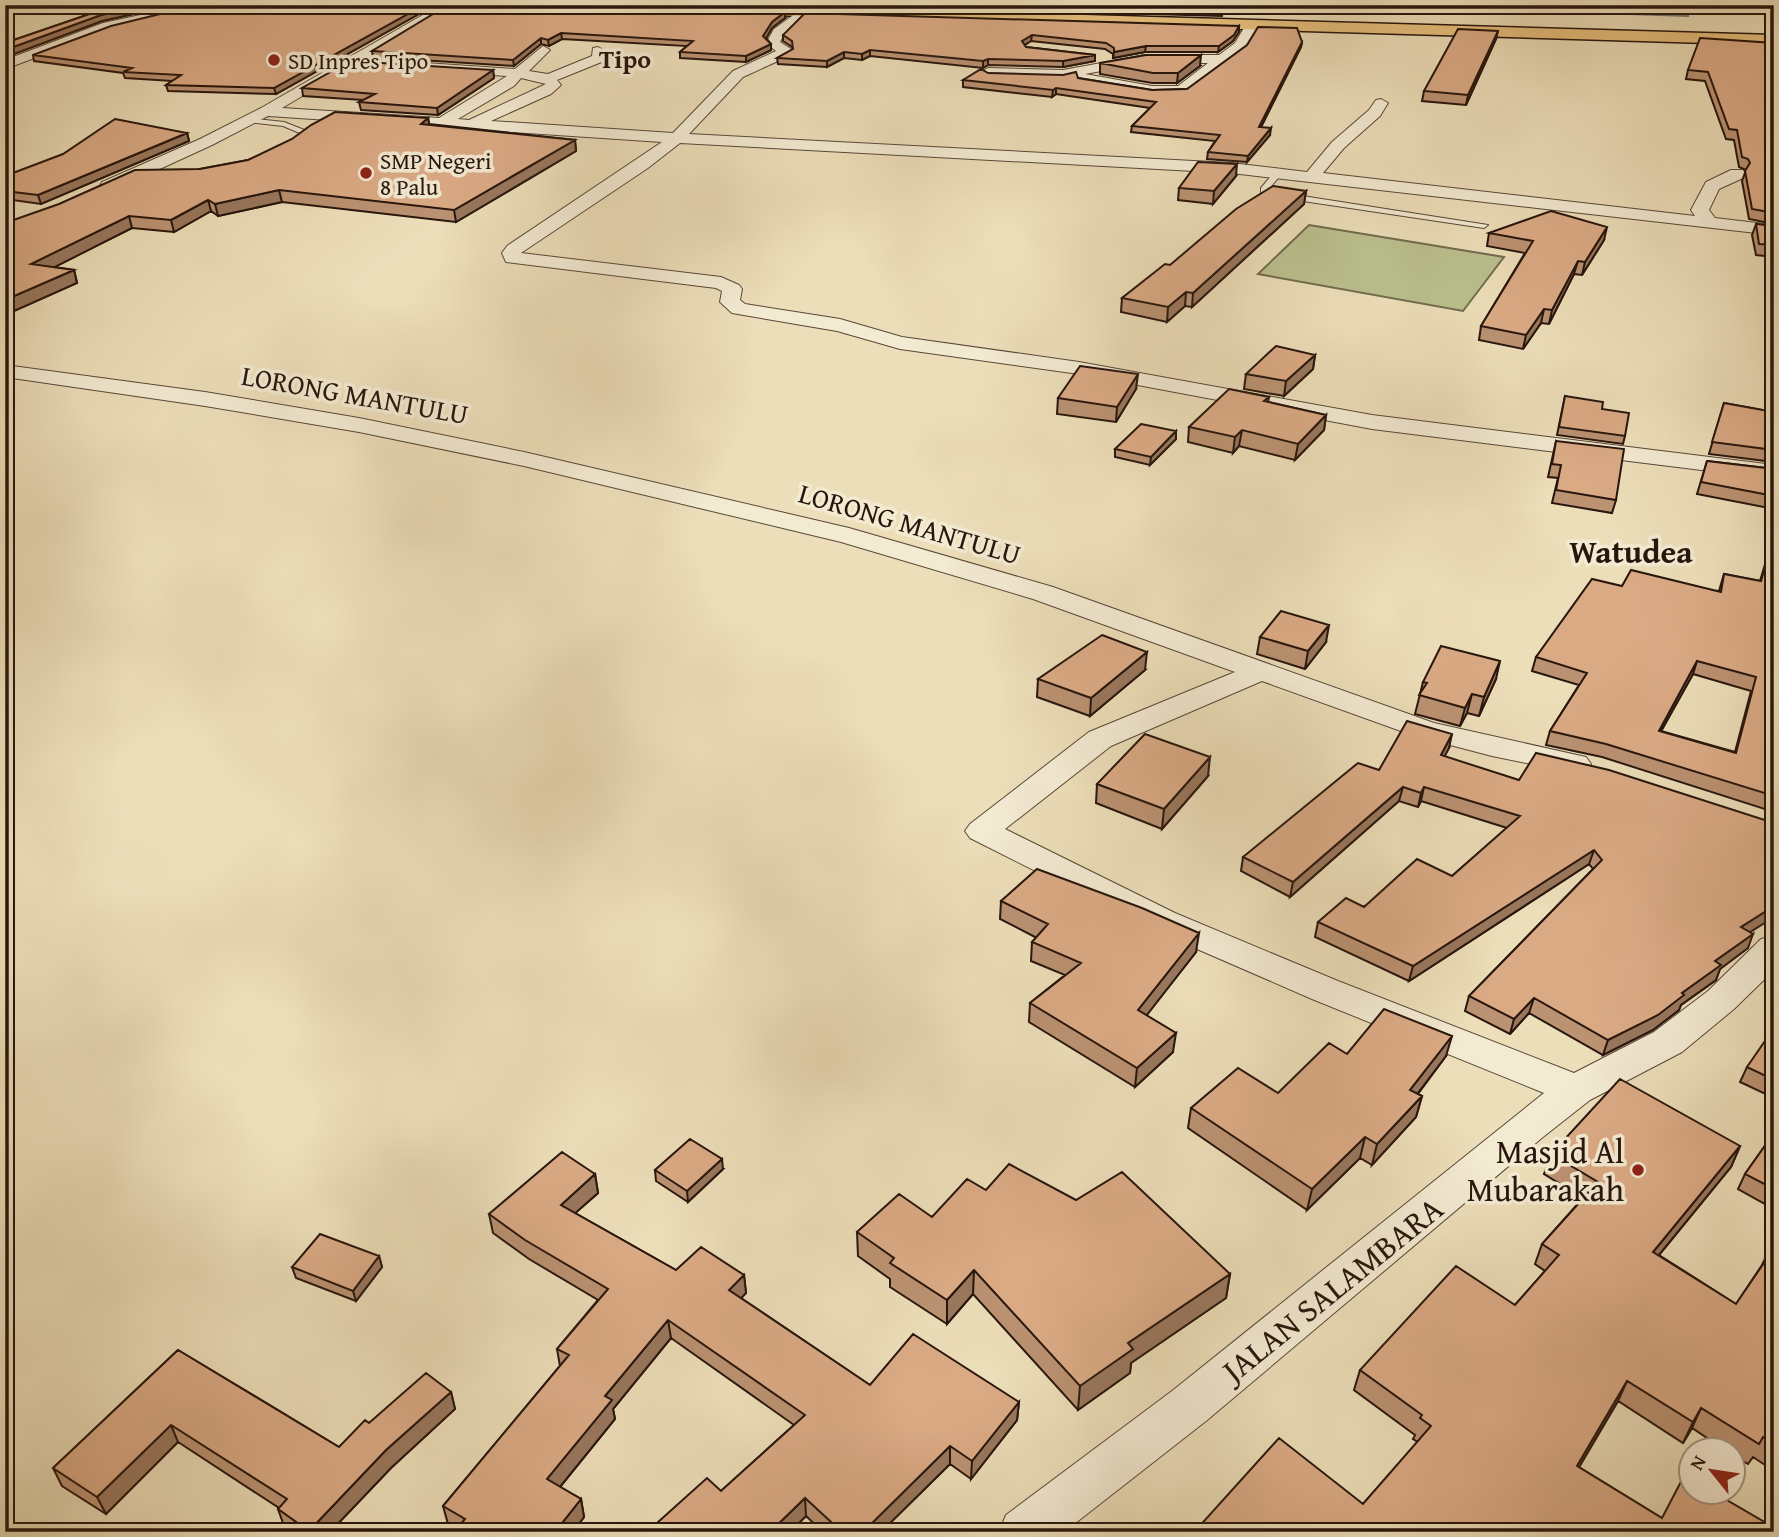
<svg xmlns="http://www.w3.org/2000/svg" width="1779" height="1537" font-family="'Gentium Book Plus',serif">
  <rect width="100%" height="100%" fill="#ecdeb9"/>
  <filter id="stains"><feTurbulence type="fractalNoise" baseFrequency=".00286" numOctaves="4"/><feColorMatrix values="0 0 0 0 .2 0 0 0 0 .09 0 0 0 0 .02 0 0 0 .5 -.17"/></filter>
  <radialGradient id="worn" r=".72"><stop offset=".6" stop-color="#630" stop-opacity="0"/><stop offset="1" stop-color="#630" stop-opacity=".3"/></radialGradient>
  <path fill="#bac08e" stroke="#716b4e" stroke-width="2" d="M1309 225 1504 257 1463 311 1258 274Z"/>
  <path fill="#9db9ba" stroke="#6e7875" stroke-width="2" d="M1620 5H1774V12L1687 8 1688 16 1630 14Z"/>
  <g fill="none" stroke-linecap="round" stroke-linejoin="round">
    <g stroke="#594838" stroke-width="2">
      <path id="service" d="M246 118 284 122 312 133 297 143 293 141 302 134 283 126 246 122Z
        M1276 170 1283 172 1269 189 1277 192 1488 225 1484 228 1276 197 1261 192V188Z"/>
    </g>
    <g stroke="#594838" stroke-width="2">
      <path id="minor" d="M187 5H211L112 29 5 69V60L103 23Z
        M440 5H455L366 59 515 69 543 46 550 50 529 71 548 74 592 56 593 48 598 47 605 51 604 61 557 80 561 85 551 94 491 121 673 133 733 71 776 51 766 43 774 29 803 8 809 12 784 34 780 42 791 49V55L743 77 689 134 1231 163 1307 172 1332 142 1369 110 1376 100 1381 99 1388 103 1380 116 1344 148 1323 173 1695 216 1691 210 1706 182 1731 170H1743L1745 174 1743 178 1719 189 1709 210 1715 218 1774 225V235L1231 173 680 143 648 168 521 253 721 277 739 285 742 289 740 300 745 304 840 319 902 337 1079 362 1372 415 1774 465V479L1372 429 1079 374 900 349 837 331 732 313 720 302 722 291 716 288 506 262 502 253 507 246 662 142 268 116 212 145 114 190H102L100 186 102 182 200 139 261 108ZM353 66 507 76 439 118 282 108ZM521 78 546 84 469 120 458 119 514 86Z
        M1253 20 1259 24 1245 49 1186 93 1152 94 1083 82 1078 81V75L1063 78 988 76 981 72 988 68 1063 70 1145 55H1219L1235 43 1248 21ZM1145 63H1208L1178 86H1152L1085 74Z
        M5 365 205 392 359 418 524 452 849 528 1053 587 1434 723 1586 757 1591 764 1586 771 1575 773 1492 756 1412 735 1262 681 1111 746 1005 829 1175 913 1338 981 1574 1073 1654 1032 1708 991 1761 939 1774 936V970L1734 1009 1682 1052 1590 1100 1543 1137 1206 1421 1064 1532H999L1006 1515 1172 1391 1544 1093 1312 999 1151 929 970 838 965 831 970 824 1089 732 1235 672 1033 599 841 542 524 466 359 432 205 406 5 377Z"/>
    </g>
    <g stroke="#28160d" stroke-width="3">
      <path id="trunk" d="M566 5H737L1774 35V45L573 9Z"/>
    </g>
    <use href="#service" fill="#f3ead2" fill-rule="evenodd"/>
    <use href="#minor" fill="#f3ead2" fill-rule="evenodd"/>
    <use href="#trunk" fill="#e6bf7c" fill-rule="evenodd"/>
  </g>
  <path fill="#bb9272" stroke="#28160d" stroke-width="2" fill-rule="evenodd" d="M5 5H174L102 21 5 57V43L104 9H5Z
    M435 5 276 94 168 91 166 85 173 81 125 78 123 73 34 61 33 55Z
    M836 5H1176V6L1223 11 1222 16Z
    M572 6 785 18 772 28 766 38 771 44V50L746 62 680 58V52L687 46 562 39 549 46 541 44 514 66 373 57 372 51Z
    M1239 32 1233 41 1218 52H1145L1113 58V54L1105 49 1031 41 1025 45 1026 47 1095 55V61L1063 67 988 65 983 68 870 56 862 60 844 58 827 67 778 64 777 58 793 49 792 47 783 41V35Z
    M1496 39 1466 105 1422 101 1424 91Z
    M1302 42 1301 47 1261 127 1270 135 1247 162 1207 159 1208 152 1215 141 1131 132 1132 126 1150 108 1056 94 1052 97 963 87V80L988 73 1078 78 1152 90 1187 89Z
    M1774 43V224L1749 219 1742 181 1746 170 1739 167 1734 140 1726 139 1705 81 1686 79 1688 70Z
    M1100 63 1200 66 1177 83H1152L1100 74Z
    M493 70 494 78 438 115 361 110 359 102 363 100 303 96 302 88Z
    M428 118 429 124 575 140 576 151 456 222 282 202 218 216 211 211 174 232 132 228 54 267 74 270 77 283 5 315V223L200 169 248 160Z
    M187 133 189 141 41 204 5 199V176Z
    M1236 176 1213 204 1178 200 1179 188Z
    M1306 191 1304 204 1192 307 1185 306 1167 322 1121 312 1122 298 1170 265Z
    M1756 224 1774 226V257L1756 255 1752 235Z
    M1489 233 1604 240 1582 275 1574 274 1549 324 1541 323 1523 349 1479 340 1481 326 1525 253 1487 246Z
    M1315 355 1313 369 1284 396 1244 389 1246 374Z
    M1136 389 1116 422 1057 414 1058 398Z
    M1565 396 1602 409 1625 436 1623 444 1557 435Z
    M1269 397 1268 402 1326 415 1324 430 1295 460 1239 446 1233 453 1188 442 1189 427Z
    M1724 403 1774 412V462L1709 454Z
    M1176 431V439L1150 465 1115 457V449Z
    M1556 441 1616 500 1612 513 1552 503 1558 478 1548 477Z
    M1707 461 1774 469V509L1697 494Z
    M1774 534V812L1602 757 1546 745 1550 731 1579 685 1532 671 1536 657 1622 586 1719 591 1724 574 1760 581ZM1693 674 1751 691 1735 752 1661 731Z
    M1260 637 1326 642 1305 669 1257 654Z
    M1145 670 1090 716 1037 697 1038 679Z
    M1496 679 1479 716 1467 713 1460 726 1415 714 1423 682Z
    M1449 748 1444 756 1750 932 1748 948 1720 969 1716 980 1681 1005 1679 1010 1653 1030 1603 1055 1529 1013 1510 1034 1465 1011 1469 996 1593 869 1589 864 1409 981 1315 937 1318 922 1452 876 1507 828 1421 801 1418 807 1399 801 1290 897 1241 871 1243 857 1379 770Z
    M1208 776 1162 829 1096 803 1097 784Z
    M1001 901 1196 952 1146 1015 1173 1052 1135 1087 1029 1022 1030 1003 1065 975 1031 961 1032 942 1037 938 1000 919Z
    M1774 1041V1098L1740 1082 1747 1067Z
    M1347 1054 1446 1056 1418 1094 1422 1096 1416 1117 1372 1165 1360 1158 1307 1210 1188 1128 1191 1108 1278 1093Z
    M1774 1133V1209L1738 1189 1745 1174Z
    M1740 1146 1731 1167 1659 1255 1736 1304 1762 1265 1774 1240V1471L1753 1457 1748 1464 1733 1455V1450H1725L1692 1428 1683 1443 1618 1401 1579 1467 1662 1518 1766 1523 1196 1530 1363 1504 1418 1442 1413 1439 1415 1435 1354 1390 1360 1370 1515 1305 1545 1271 1535 1264 1542 1244 1583 1198 1544 1174 1551 1154Z
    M723 1169 688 1202 656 1181 655 1170Z
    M595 1174 598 1193 575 1213 676 1270 744 1275 746 1293 741 1298 870 1385 1019 1402 1017 1420 971 1479 950 1464 881 1532H823L806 1516 790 1532H647L721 1491 794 1425 671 1338 613 1409 615 1419 560 1487 581 1499 584 1517 573 1532H454L456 1529 448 1524 443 1506 560 1366 557 1349 598 1300 529 1259 493 1233 489 1214Z
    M986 1190 1076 1200 1230 1274 1226 1298 1131 1363 1130 1373 1078 1410 973 1294 947 1324 890 1287V1279L858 1256 857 1232 932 1217Z
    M379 1256 382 1267 356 1301 296 1278 292 1267Z
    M178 1350 339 1447 369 1423 451 1392 455 1409 391 1468 330 1532H292L284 1526 278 1509 279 1508 178 1442 106 1514 62 1486 53 1468Z"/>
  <path fill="#99775d" stroke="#28160d" stroke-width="2" d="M146 5H174L102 21 6 57 5 50 101 15Z
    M424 5H435L276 94 274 88Z
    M785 12V18L772 28 764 42 763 36 772 22Z
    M1239 26V32L1233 41 1218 52 1219 46Z
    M1498 31 1496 39 1466 105 1468 95Z
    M561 33 562 39 549 46 548 40Z
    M1032 35 1031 41 1021 47 1022 41Z
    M541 38V44L514 66 513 60Z
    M1302 42 1301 47 1258 133 1259 127Z
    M771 44V50L746 62V56Z
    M1146 46 1145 52 1113 58 1114 52Z
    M870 50V56L862 60V54Z
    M844 52V58L827 67V61Z
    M1095 55V61L1063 67V61Z
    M1201 55 1200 66 1177 83 1178 73Z
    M988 59V65L983 68V61Z
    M493 70 494 78 438 115 437 108Z
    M1056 88V94L1052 97 1053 90Z
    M428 118 430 129 421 124Z
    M1271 128 1270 135 1247 162 1248 156Z
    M187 133 189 141 41 204 38 195Z
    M575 140 576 151 456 222 454 210Z
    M1237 164 1236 176 1213 204 1214 191Z
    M279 190 282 202 218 216 215 204Z
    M1306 191 1304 204 1192 307 1193 293Z
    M208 200 211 211 174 232 171 220Z
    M129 216 132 228 35 277 31 264Z
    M1607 227 1604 240 1582 275 1585 262Z
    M1578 261 1574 274 1549 324 1552 310Z
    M74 270 77 283 5 315V300Z
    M1186 292 1185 306 1167 322 1168 307Z
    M1544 309 1541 323 1523 349 1526 335Z
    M1315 355 1313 369 1284 396 1286 381Z
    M1138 374 1136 389 1116 422 1117 407Z
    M1326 415 1324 430 1295 460 1298 444Z
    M1242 430 1239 446 1233 453 1235 437Z
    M1176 431V439L1150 465 1151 457Z
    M1329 625 1326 642 1305 669 1308 651Z
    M1147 652 1145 670 1090 716 1091 698Z
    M1500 661 1496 679 1479 716 1484 697Z
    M1697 661 1693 674 1654 744 1659 731Z
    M1472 694 1467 713 1460 726 1465 708Z
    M1452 734 1449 748 1438 769 1441 755Z
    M1210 757 1208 776 1162 829 1164 809Z
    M1403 787 1399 801 1290 897 1293 882Z
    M1424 787 1421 801 1418 807 1421 793Z
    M1594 850 1589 864 1409 981 1413 966Z
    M1774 906V917L1736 941 1741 927Z
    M1199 933 1196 952 1136 1029 1138 1010Z
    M1753 934 1748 948 1720 969 1716 980 1681 1005 1679 1010 1653 1030 1603 1055 1608 1040 1682 993 1715 961Z
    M1534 998 1529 1013 1510 1034 1514 1019Z
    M1176 1033 1173 1052 1135 1087 1137 1068Z
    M1452 1036 1446 1056 1405 1110 1410 1090Z
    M1422 1096 1416 1117 1372 1165 1377 1144Z
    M1365 1137 1360 1158 1307 1210 1312 1189Z
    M1740 1146 1731 1167 1645 1272 1653 1252Z
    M722 1159 723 1169 688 1202 687 1191Z
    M595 1174 598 1193 564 1223 561 1205Z
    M379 1256 382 1267 356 1301 353 1291Z
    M974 1270 973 1294 947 1324V1300Z
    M1230 1274 1226 1298 1131 1363 1130 1373 1078 1410 1080 1386 1128 1343Z
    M744 1275 746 1293 731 1309 729 1290Z
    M668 1320 671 1338 613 1409 615 1419 551 1498 547 1479 605 1396Z
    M1627 1381 1618 1401 1568 1486 1577 1466Z
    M451 1392 455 1409 391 1468 330 1532H309V1531L386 1450Z
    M1019 1402 1017 1420 971 1479 972 1461Z
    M1701 1408 1692 1428 1683 1443 1693 1422Z
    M171 1425 178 1442 106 1514 97 1497Z
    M950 1446V1464L881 1532H863Z
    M805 1498 806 1516 790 1532H770Z
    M581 1499 584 1517 573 1532H555Z"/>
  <path fill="#daaa85" stroke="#28160d" stroke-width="2" fill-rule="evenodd" d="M116 5H146L101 15 5 50V43Z
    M197 5H424L274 88 166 85 181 75 123 72 132 68 33 55 111 26Z
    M448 5H571L785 12 772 22 763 36 771 44 746 56 680 52 693 41 561 33 548 40 541 38 513 60 372 51Z
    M1028 5H1176V6L1222 8 1223 11Z
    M805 13 1239 26 1234 35 1219 46H1146L1114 52V48L1106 43 1032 35 1022 41 1026 47 1095 55 1063 61 988 59 983 61 870 50 862 54 844 52 827 61 777 58 793 49 792 41 783 35Z
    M1258 27 1297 28 1302 42 1259 127 1271 128 1248 156 1208 152 1220 135 1132 126 1156 102 1056 88 1053 90 963 80 981 69 988 73 1063 75 1076 72 1078 78 1152 90 1187 89 1247 45Z
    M1458 29 1498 31 1468 95 1424 91Z
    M1700 38 1774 43V213L1752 209 1745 171 1750 163 1748 159 1742 157 1737 130 1729 129 1708 72 1688 70Z
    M1146 55H1201L1178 73H1153L1100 63Z
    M350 61 493 70 437 108 359 102 375 94 302 88Z
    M335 112 428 118 421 124 575 140 454 210 279 190 215 204 208 200 171 220 129 216 31 264 74 270 5 300V223L59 204 135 170 200 169 248 160 292 139 311 125Z
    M115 119 187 133 38 195 5 191V176L63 154Z
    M1198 162 1237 164 1214 191 1179 188Z
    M1273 186 1306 191 1193 293 1186 292 1168 307 1122 298 1165 264 1170 265 1236 209Z
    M1551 211 1607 227 1585 262 1578 261 1552 310 1544 309 1526 335 1481 326 1533 241 1489 233Z
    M1756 224 1774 226V245L1759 244Z
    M1276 346 1315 355 1286 381 1246 374Z
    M1080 366 1138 374 1117 407 1058 398Z
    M1229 389 1269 397 1264 401 1326 415 1298 444 1242 430 1235 437 1189 427Z
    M1565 396 1603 402 1602 409 1629 413 1625 436 1559 427Z
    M1724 403 1774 412V450L1712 442Z
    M1141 424 1176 431 1151 457 1115 449Z
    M1556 441 1624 449 1616 500 1556 490 1561 465 1552 464Z
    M1707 461 1774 469V496L1701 482Z
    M1774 536V796L1606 744 1550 731 1587 673 1536 657 1592 579 1622 586 1631 570 1721 592 1724 574 1761 581ZM1697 661 1756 677 1736 753 1659 731Z
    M1281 611 1329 625 1308 651 1260 637Z
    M1102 635 1147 652 1091 698 1038 679Z
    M1441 646 1500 661 1484 697 1472 694 1465 708 1419 695 1427 683 1423 682Z
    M1407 721 1452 734 1441 755 1519 780 1536 753 1609 770 1774 823V870L1770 874 1774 876V906L1741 927 1753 934 1715 961 1721 965 1682 993 1684 995 1658 1015 1608 1040 1534 998 1514 1019 1469 996 1602 860 1594 850 1413 966 1318 922 1346 898 1364 907 1417 859 1452 876 1520 816 1424 787 1421 793 1403 787 1293 882 1243 857 1358 763 1379 770Z
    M1145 734 1210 757 1164 809 1097 784Z
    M1037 869 1142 908 1199 933 1138 1010 1176 1033 1137 1068 1030 1003 1081 963 1032 942 1048 924 1001 901Z
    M1384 1009 1452 1036 1410 1090 1422 1096 1377 1144 1365 1137 1312 1189 1191 1108 1238 1068 1278 1093 1329 1043 1347 1054Z
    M1767 1038 1774 1041V1080L1747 1067Z
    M1620 1079 1740 1146 1653 1252 1736 1304 1774 1248V1443L1763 1437 1759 1444 1701 1408 1693 1422 1627 1381 1577 1466 1662 1518 1685 1474 1691 1478V1492H1713L1766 1523 1764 1527 1772 1532H1184L1190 1525 1196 1530 1279 1438 1363 1504 1431 1426 1420 1418 1422 1415 1360 1370 1456 1266 1515 1305 1559 1255 1542 1244 1598 1182 1551 1154Z
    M1774 1133V1189L1745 1174Z
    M690 1139 722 1159 687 1191 655 1170Z
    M562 1152 595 1174 561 1205 676 1270 701 1247 744 1275 729 1290 870 1385 913 1334 1019 1402 972 1461 950 1446 863 1532H842L805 1498 770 1532H647L707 1478 721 1491 805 1415 668 1320 605 1396 612 1400 547 1479 581 1499 555 1532H454L465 1519 443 1506 569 1355 557 1349 608 1289 525 1240 489 1214Z
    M1009 1164 1076 1200 1122 1172 1230 1274 1128 1343 1133 1349 1080 1386 974 1270 947 1300 890 1263 894 1258 857 1232 899 1194 932 1217 967 1179 986 1190Z
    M320 1234 379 1256 353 1291 292 1267Z
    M178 1350 339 1447 365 1420 369 1423 426 1373 451 1392 386 1450 309 1531 278 1509 287 1499 171 1425 97 1497 53 1468Z"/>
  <g fill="#8f2418" stroke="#f3ead2" stroke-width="2.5">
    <circle cx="274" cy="60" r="7"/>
    <circle cx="366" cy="173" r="7"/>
    <circle cx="1638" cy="1170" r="7"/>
  </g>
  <g text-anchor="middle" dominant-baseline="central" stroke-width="7" stroke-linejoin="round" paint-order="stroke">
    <g font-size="23" fill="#28160d" stroke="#f3ead2" text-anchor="start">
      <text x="288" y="60">SD Inpres Tipo</text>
      <text x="380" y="160">SMP Negeri<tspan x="380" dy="26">8 Palu</tspan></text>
    </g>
    <g font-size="26" font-weight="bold" fill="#28160d" stroke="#f3ead2">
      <text x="625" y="58">Tipo</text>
    </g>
    <g font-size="28" fill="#28160d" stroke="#f3ead2">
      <text transform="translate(355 394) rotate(10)">LORONG MANTULU</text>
      <text transform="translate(910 523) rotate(16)">LORONG MANTULU</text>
    </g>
    <g font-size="32" font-weight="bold" fill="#28160d" stroke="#f3ead2">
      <text x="1631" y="551">Watudea</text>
    </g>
    <g font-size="33" fill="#28160d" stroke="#f3ead2" text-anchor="end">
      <text x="1624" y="1151">Masjid Al<tspan x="1624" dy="38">Mubarakah</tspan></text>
    </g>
    <g font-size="33" fill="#28160d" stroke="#f3ead2">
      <text transform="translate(1332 1289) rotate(-39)">JALAN SALAMBARA</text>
    </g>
  </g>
  <rect width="1779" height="1537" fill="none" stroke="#ecdeb9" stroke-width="28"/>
  <rect x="7" y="7" width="1765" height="1523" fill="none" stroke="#28160d" stroke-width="3.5"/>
  <rect x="14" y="14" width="1751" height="1509" fill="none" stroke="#28160d" stroke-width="2"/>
  <g transform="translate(1712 1471) rotate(300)"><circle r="33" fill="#f3ead2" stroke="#a29583" stroke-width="2"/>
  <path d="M0-5L12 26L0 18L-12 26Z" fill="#8f2418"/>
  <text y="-10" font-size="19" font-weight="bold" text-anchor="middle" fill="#28160d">N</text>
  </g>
  <rect width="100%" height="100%" filter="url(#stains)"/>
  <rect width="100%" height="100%" fill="url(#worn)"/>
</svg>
